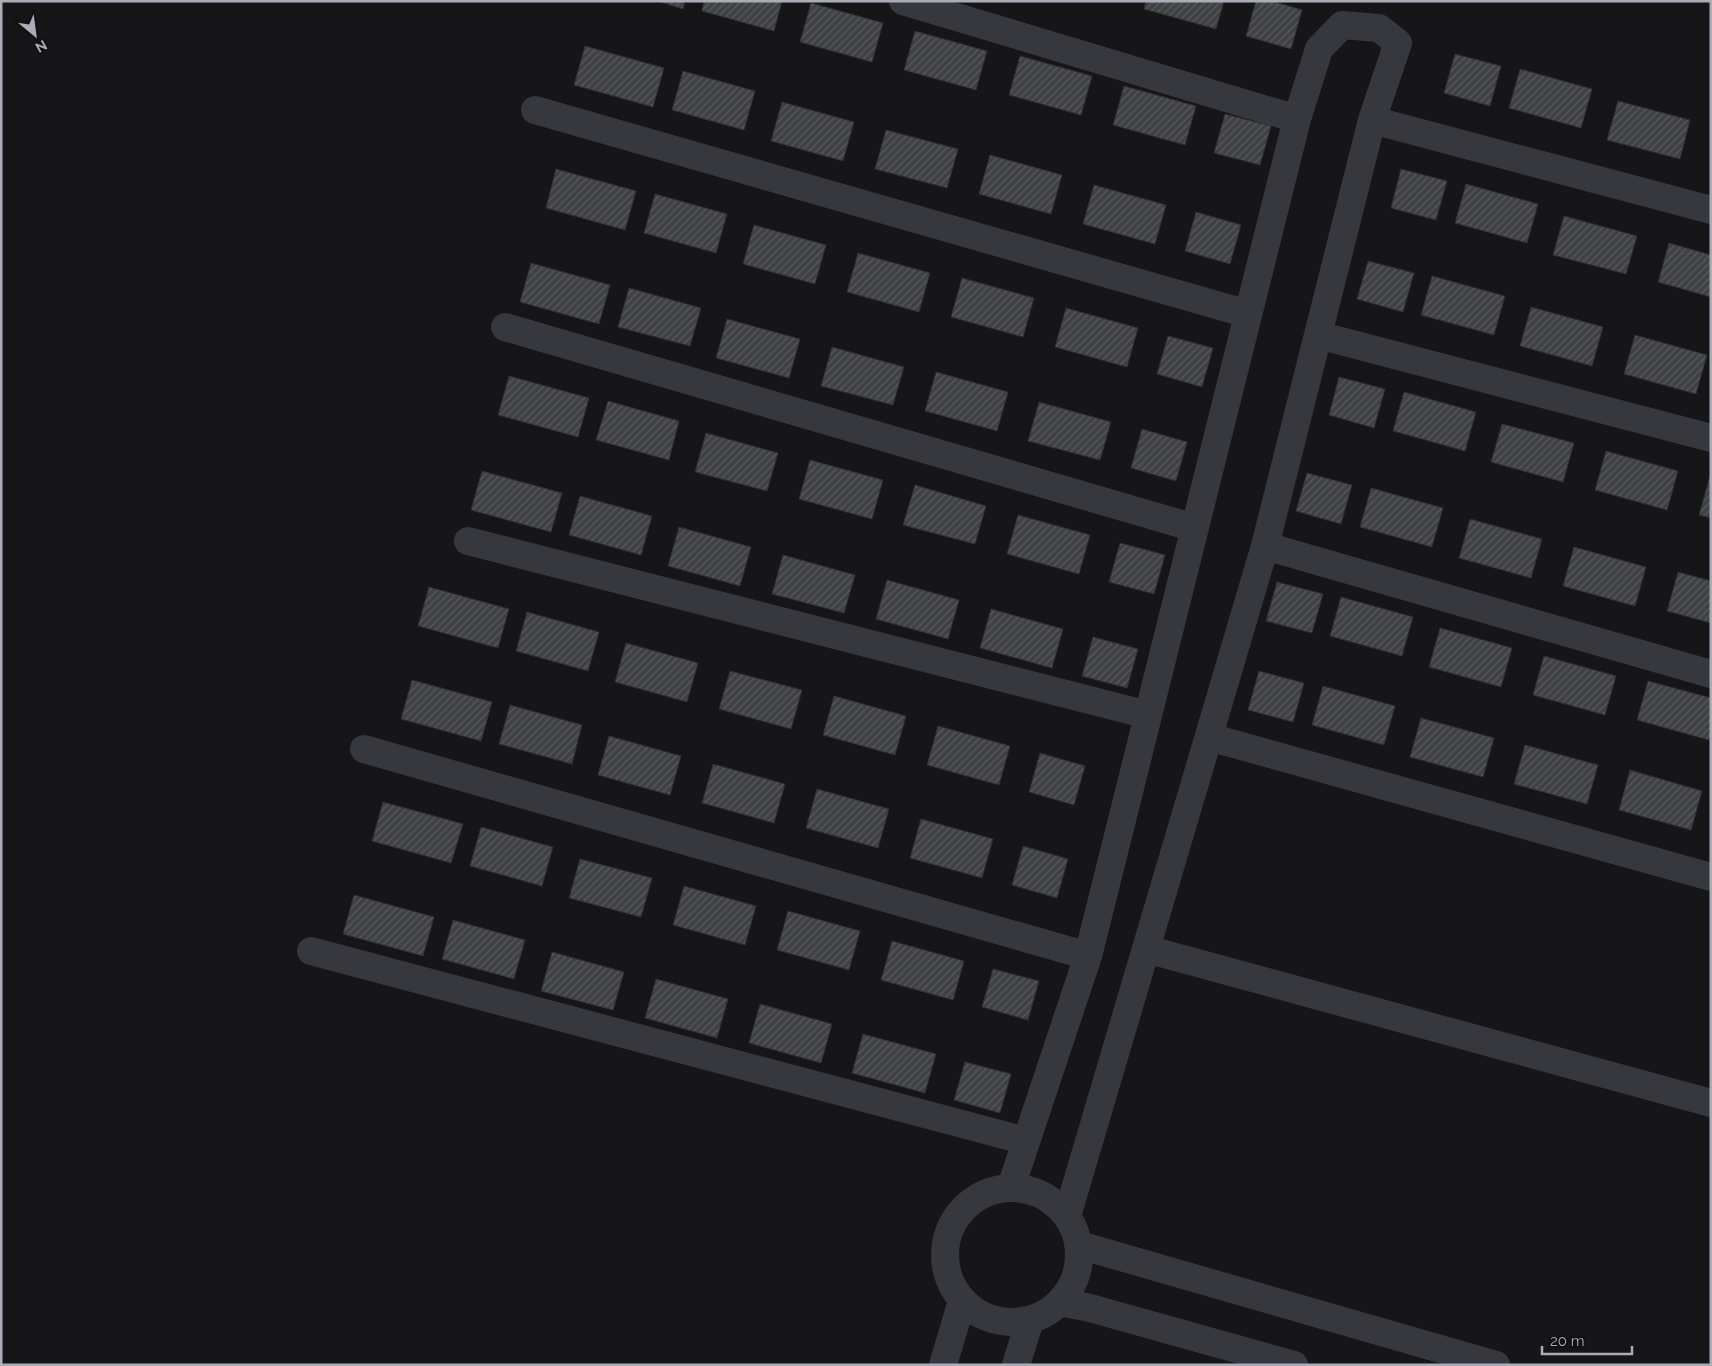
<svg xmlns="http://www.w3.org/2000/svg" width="1712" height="1366" font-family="Raleway,sans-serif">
  <defs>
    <pattern id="building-hatch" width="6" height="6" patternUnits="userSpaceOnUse" patternTransform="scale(1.25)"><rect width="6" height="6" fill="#404145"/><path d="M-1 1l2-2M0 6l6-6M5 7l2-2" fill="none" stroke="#595a5e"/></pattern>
  </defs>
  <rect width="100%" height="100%" fill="#161618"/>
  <path fill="url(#building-hatch)" stroke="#303034" d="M657 1H685L683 9Z
    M704 1H782L774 31 702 11Z
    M1146 1H1224L1216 29 1144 9Z
    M1256 1H1272L1302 10 1291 49 1246 36Z
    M811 3 883 23 872 62 800 42Z
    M915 31 987 51 976 90 904 70Z
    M585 46 664 68 653 107 574 85Z
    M1455 54 1501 66 1490 106 1444 93Z
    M1020 56 1092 76 1081 115 1009 95Z
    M1520 69 1592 89 1581 128 1509 108Z
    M683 71 755 91 744 130 672 110Z
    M1124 86 1196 106 1185 145 1113 125Z
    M1618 101 1690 120 1680 159 1607 140Z
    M782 102 854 122 843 161 771 141Z
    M1225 114 1271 126 1260 165 1214 153Z
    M886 130 958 149 947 188 875 169Z
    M990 155 1062 175 1051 214 979 194Z
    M556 169 636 191 625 230 546 208Z
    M1401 169 1447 181 1436 220 1391 208Z
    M1466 184 1538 204 1527 243 1455 223Z
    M1094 185 1166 205 1155 244 1083 224Z
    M655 194 727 214 716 253 644 233Z
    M1196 212 1241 225 1230 264 1185 251Z
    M1564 216 1637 236 1626 274 1553 255Z
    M754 225 826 245 815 284 743 264Z
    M1669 243 1711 255V297L1658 282Z
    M858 253 930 273 919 312 847 292Z
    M1368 261 1414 273 1403 312 1357 299Z
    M531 263 610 285 599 324 520 302Z
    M1432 276 1505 296 1494 335 1421 315Z
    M962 278 1034 298 1023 337 951 317Z
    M629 288 701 308 690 346 618 327Z
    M1531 307 1603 327 1592 366 1520 346Z
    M1066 308 1138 328 1127 367 1055 347Z
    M727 319 800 339 789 378 716 358Z
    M1635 335 1707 355 1696 394 1624 374Z
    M1168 336 1213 348 1202 387 1157 374Z
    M832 347 904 367 893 405 821 386Z
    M936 372 1008 392 997 431 925 411Z
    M509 376 589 398 578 437 498 415Z
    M1339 377 1385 389 1374 428 1329 415Z
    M1404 392 1476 412 1465 451 1393 431Z
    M608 401 679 421 669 460 596 440Z
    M1039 402 1111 422 1100 460 1028 441Z
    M1502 424 1574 443 1563 482 1491 462Z
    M1142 429 1187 442 1176 481 1131 468Z
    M706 433 778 453 767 491 695 472Z
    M1606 451 1678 471 1667 510 1595 490Z
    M810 460 883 480 872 519 799 499Z
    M482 471 562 493 551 532 471 510Z
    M1307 473 1352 485 1341 524 1296 511Z
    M1710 476H1711V518L1699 515Z
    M915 485 986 506 975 544 903 525Z
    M1371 488 1443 508 1432 547 1360 527Z
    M580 496 652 516 641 555 569 535Z
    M1018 515 1090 535 1079 574 1007 554Z
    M1470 519 1542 539 1531 578 1459 558Z
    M679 527 751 547 740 586 668 566Z
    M1120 543 1165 555 1154 594 1109 582Z
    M1574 547 1646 567 1635 606 1563 586Z
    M783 555 855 575 844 613 772 594Z
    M1678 572 1711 581V623L1667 611Z
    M887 580 959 600 948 639 876 619Z
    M1277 582 1323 594 1312 633 1266 621Z
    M429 587 509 609 498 648 418 626Z
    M1341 597 1413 617 1402 656 1330 636Z
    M991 609 1063 629 1052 668 980 648Z
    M527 612 599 632 588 671 516 651Z
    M1440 628 1512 648 1501 687 1429 667Z
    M1093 637 1138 649 1127 688 1082 676Z
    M626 643 698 663 687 702 615 682Z
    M1544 656 1616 676 1605 715 1533 695Z
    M730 671 802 690 791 729 719 709Z
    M1259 671 1304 683 1293 722 1248 710Z
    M412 680 492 702 481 741 401 719Z
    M1648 681 1711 698V734L1709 740 1637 720Z
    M1323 686 1395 706 1384 745 1312 725Z
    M834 696 906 716 895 755 823 735Z
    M510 705 582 725 572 764 499 744Z
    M1421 718 1494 738 1483 777 1410 757Z
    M938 726 1010 746 999 785 927 765Z
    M609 736 681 756 670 795 598 775Z
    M1525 745 1598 765 1587 804 1514 784Z
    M1040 753 1085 766 1074 805 1029 792Z
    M713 764 785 784 774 823 702 803Z
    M1630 770 1702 791 1691 830 1619 810Z
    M817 789 889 809 878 848 806 828Z
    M383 802 463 824 451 863 372 841Z
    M921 819 993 839 982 878 910 858Z
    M481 827 553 847 542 886 470 866Z
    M1023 846 1068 859 1057 898 1012 885Z
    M580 859 652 878 641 917 569 898Z
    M684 886 756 906 745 945 673 925Z
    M354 895 434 917 423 956 343 934Z
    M788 911 860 931 849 970 777 950Z
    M453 920 525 940 514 979 442 959Z
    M892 941 964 961 953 1000 881 980Z
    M552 952 624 972 613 1010 541 991Z
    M993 969 1039 981 1028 1020 982 1007Z
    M656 979 728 999 717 1038 645 1018Z
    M760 1004 832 1024 821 1063 749 1043Z
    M863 1034 936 1054 925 1093 852 1073Z
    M965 1062 1011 1074 1000 1113 954 1100Z"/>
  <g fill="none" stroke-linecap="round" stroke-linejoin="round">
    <path stroke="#37383d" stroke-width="28" d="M903 1 1297 119
      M535 110 1248 314
      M1372 120 1711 210
      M505 327 1195 528
      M1318 335 1711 438
      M468 541 1148 715
      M1265 546 1711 674
      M1209 737 1711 877
      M364 749 1088 956
      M1146 949 1711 1103
      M311 951 1026 1141
      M1011 1187 1088 956 1297 119 1319 49 1342 25 1379 28 1398 43 1372 120 1265 546 1067 1216
      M945 1255a67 67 0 1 1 134 0a67 67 0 1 1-134 0Z
      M1079 1245 1496 1365
      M1060 1302 1090 1308 1294 1365
      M943 1365 962 1301
      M1016 1365 1030 1320"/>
  </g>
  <rect width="1712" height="1366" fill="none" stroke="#a8adb8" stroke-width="5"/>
  <g transform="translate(35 35) rotate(151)" stroke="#111113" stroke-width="4" paint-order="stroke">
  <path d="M0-4L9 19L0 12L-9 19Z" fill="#a8adb8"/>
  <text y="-8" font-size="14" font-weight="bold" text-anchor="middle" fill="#a8adb8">N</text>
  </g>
  <path d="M1542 1346v8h90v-8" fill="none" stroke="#a8adb8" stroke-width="2.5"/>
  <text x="1550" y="1346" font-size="15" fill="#a8adb8" stroke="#111113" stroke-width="4" paint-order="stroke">20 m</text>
</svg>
